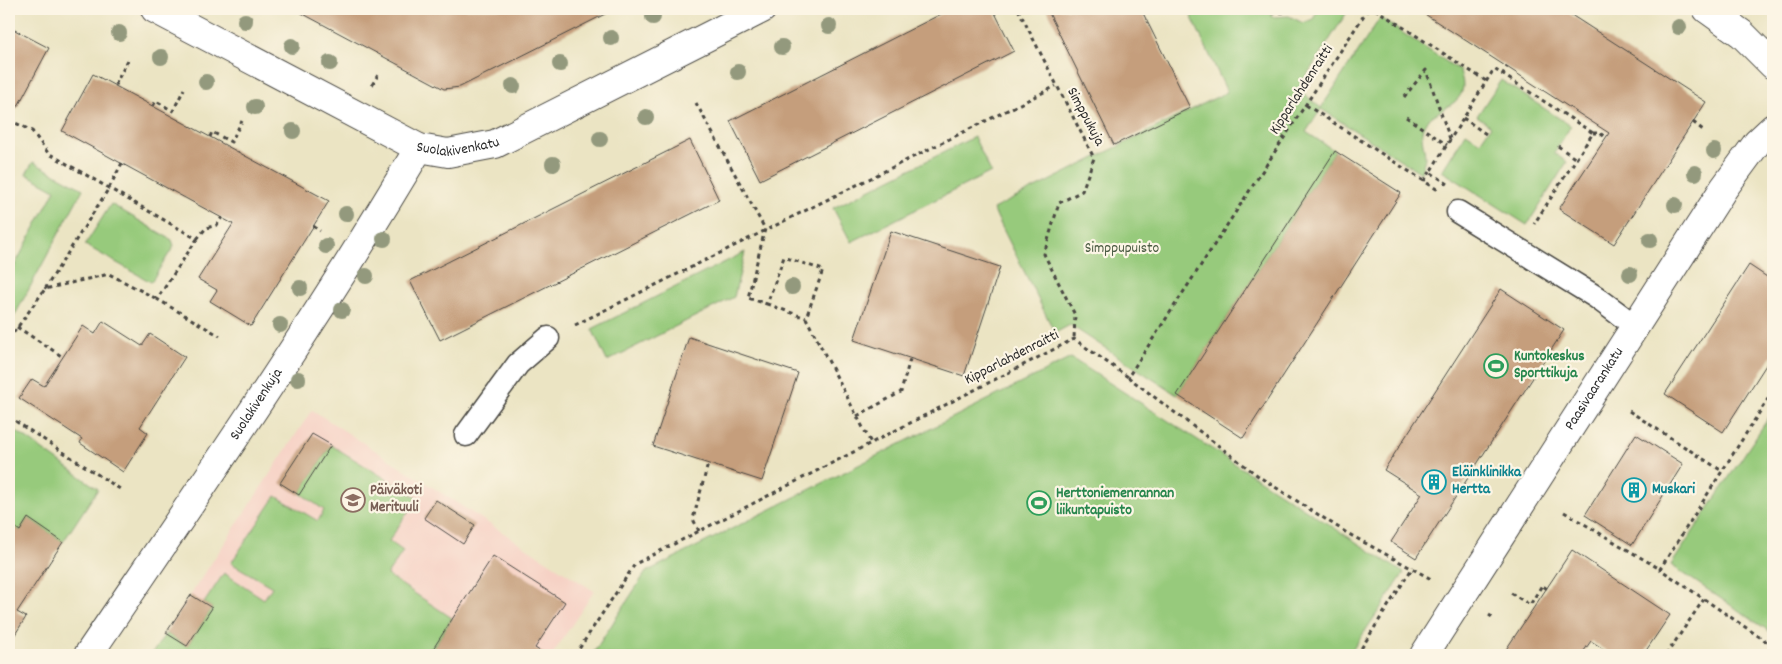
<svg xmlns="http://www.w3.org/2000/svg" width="1782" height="664" font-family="Dekko,sans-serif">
  <rect width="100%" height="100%" fill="#fcf5e5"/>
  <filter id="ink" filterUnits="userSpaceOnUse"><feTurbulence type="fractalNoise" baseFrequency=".02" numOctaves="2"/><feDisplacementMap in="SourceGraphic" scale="10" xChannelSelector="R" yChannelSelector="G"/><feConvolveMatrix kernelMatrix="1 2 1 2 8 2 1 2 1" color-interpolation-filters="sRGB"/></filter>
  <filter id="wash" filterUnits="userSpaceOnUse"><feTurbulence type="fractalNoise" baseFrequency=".0096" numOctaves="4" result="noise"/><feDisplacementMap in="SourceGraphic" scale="20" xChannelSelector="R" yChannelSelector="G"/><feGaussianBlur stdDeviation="1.12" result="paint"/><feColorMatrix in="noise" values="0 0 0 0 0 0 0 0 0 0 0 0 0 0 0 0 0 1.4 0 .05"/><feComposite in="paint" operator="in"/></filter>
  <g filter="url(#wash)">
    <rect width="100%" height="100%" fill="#ebe4c3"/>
    <path fill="#f6d1c5" d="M312 410 594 591 552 655H151Z"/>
    <path fill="#97ca7b" stroke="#617a53" d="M1188 9H1278L1272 10 1271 17 1289 16 1303 23 1313 19 1319 9H1349L1298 89 1321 108 1380 18 1459 70C1475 105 1438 106 1425 123 1418 134 1425 146 1425 158 1424 163 1422 168 1421 173L1321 109 1306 132 1335 151 1177 395 1070 325 1055 333 993 209 1227 92Z
      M1501 80 1571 126 1554 153 1567 162 1527 225 1442 171 1466 133 1480 142 1491 126 1477 116Z
      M974 137 991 172 851 242 833 208Z
      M33 162 83 189 9 326V276L55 190 26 174Z
      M111 204 172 240 174 246 151 282 85 245Z
      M745 252 734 297 607 361 592 329Z
      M1071 358 1404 573 1349 655H592L646 572Z
      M1773 411V631L1772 633 1671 565Z
      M9 426 98 489 63 542 28 518 20 531 9 523Z
      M331 445 417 498 389 541 403 551 387 575 452 618 429 655H151L166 633 187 646 212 608 204 603 224 573 264 599 272 587 231 563 276 496 318 521 324 510 300 493Z"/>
    <g id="blocks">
      <path fill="#c59e7c" d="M294 9H615L460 87 444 89Z
        M951 9H993L1014 51 760 180 730 121Z
        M1047 9H1141L1190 108 1114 145Z
        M1417 9H1562L1706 102 1614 244 1559 209 1609 133Z
        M9 27 49 48 17 108 9 104Z
        M93 74 329 201 251 326 210 301 217 290 198 279 233 224 62 131Z
        M690 140 719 200 440 340 410 281Z
        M1335 151 1401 193 1243 438 1177 395Z
        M891 231 1000 267 964 376 854 340Z
        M1749 265 1773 281V354L1723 432 1665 394Z
        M1501 289 1564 330 1416 558 1391 542 1422 494 1384 470Z
        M103 321 142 346 150 334 185 357 140 427 148 433 123 472 80 443 82 439 19 398 32 379 44 386 83 326 95 334Z
        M689 337 798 373 762 481 653 446Z
        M312 434 331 445 299 495 280 483Z
        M1636 434 1683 464 1632 545 1585 515Z
        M436 500 475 525 463 544 424 518Z
        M28 518 63 542 17 612 26 617 9 644V523L20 531Z
        M1572 550 1670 615 1643 655H1613L1591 641 1581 655H1512L1505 651Z
        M493 556 565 602 535 648 546 655H429Z
        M191 595 212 608 187 646 166 633Z"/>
    </g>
  </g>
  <g filter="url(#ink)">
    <use href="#blocks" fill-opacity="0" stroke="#484742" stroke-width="1"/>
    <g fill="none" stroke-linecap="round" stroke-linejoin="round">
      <g stroke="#484742" stroke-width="25">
        <path id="lane" d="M1458 212 1596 297 1635 326
          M466 435 518 364 548 338"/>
      </g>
      <g stroke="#484742" stroke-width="30">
        <g id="street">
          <path id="s1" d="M155 9 419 148 448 153 495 144 762 9"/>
          <path d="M1707 9 1742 34 1773 65"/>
          <path id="s2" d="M88 655C201 488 316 322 419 148"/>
          <path id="s3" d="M1424 655 1724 188 1757 143 1773 128"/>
        </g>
      </g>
      <path stroke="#484742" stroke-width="3" stroke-dasharray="4 4" stroke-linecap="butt" d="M1018 9 1094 158 1082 191 1059 203 1044 254 1075 315 1074 339
        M1375 9 1486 81
        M1272 13 1287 12
        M1502 75 1507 67
        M115 85 129 58
        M372 85 378 75
        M1404 97 1426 70 1450 139
        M696 103 765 229 748 298 767 304 784 257 823 270 806 318 871 443
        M1306 105 1438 190
        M153 106 156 101 173 111 184 89
        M1406 117 1447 145
        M1463 118 1486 134
        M9 120 32 131 48 153 197 239 157 299 220 336
        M1693 122 1703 130
        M1593 133H1600L1606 138
        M210 137 212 132 231 142 242 121
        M1558 146 1576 159
        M1424 181 1430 172
        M1448 184 1430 172 1494 69 1593 133 1534 224
        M313 226 320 231
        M197 239 206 228 217 225 222 217
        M45 289 109 188 122 163
        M767 304 806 318
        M575 325 1056 86
        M17 327 63 357
        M9 339 45 289 109 274 157 299
        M1128 377 1261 478 1347 533 1433 580
        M1773 391 1660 569 1773 646
        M1629 411 1722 471
        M857 416 901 392 910 359
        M9 417 120 489
        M1564 512 1660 569
        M699 531 693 519 708 464
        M1511 593 1530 605 1542 585 1547 589
        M1489 615 1495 619
        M575 655 635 564 1074 339 1128 377 1368 9
        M1357 655 1413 567
        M1601 655H1602
        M1666 655 1704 599
        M1770 655 1773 652"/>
      <use href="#lane" stroke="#fff" stroke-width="22"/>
      <use href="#street" stroke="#fff" stroke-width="28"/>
    </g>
    <g fill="#93997d">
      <circle cx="653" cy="17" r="8"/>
      <circle cx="245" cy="21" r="8"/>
      <circle cx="829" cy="26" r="8"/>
      <circle cx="1679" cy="27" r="8"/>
      <circle cx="119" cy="33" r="8"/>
      <circle cx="611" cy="38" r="8"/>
      <circle cx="292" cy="46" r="8"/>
      <circle cx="782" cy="47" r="8"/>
      <circle cx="161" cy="57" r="8"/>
      <circle cx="330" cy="63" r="8"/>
      <circle cx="560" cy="64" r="8"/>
      <circle cx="738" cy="72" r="8"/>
      <circle cx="206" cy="82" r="8"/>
      <circle cx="513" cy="86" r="8"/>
      <circle cx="255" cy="107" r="8"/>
      <circle cx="646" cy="117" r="8"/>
      <circle cx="293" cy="131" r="8"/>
      <circle cx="600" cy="139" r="8"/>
      <circle cx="1714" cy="151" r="8"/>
      <circle cx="553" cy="164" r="8"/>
      <circle cx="1695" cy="173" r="8"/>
      <circle cx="1675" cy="205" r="8"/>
      <circle cx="346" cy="214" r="8"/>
      <circle cx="384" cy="239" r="8"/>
      <circle cx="1650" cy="240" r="8"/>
      <circle cx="326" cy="246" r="8"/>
      <circle cx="1630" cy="274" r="8"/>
      <circle cx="366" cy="276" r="8"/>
      <circle cx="792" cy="287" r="8"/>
      <circle cx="300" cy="288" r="8"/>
      <circle cx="342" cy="310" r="8"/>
      <circle cx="280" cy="325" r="8"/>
      <circle cx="298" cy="379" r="8"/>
    </g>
  </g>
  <defs>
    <g id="stadium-ring" transform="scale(1.25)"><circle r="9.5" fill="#fcf5e5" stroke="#2e9e5b" stroke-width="1.5"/><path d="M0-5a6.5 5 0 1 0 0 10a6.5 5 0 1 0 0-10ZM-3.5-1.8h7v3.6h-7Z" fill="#2e9e5b"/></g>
    <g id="building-ring" transform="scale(1.25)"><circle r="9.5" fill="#fcf5e5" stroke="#0f9aa8" stroke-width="1.5"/><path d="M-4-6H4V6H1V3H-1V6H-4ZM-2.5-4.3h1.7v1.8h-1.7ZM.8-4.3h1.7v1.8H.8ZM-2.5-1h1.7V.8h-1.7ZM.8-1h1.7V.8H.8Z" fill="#0f9aa8"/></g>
    <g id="school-ring" transform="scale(1.25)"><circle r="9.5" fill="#fcf5e5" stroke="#8d6e63" stroke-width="1.5"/><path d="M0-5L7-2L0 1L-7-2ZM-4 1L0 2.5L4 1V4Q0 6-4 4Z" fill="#8d6e63"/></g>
  </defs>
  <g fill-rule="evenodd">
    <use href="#stadium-ring" x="1496" y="366"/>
    <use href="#building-ring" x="1434" y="482"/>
    <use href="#building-ring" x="1634" y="490"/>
    <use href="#school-ring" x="353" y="500"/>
    <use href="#stadium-ring" x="1039" y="503"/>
  </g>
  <g text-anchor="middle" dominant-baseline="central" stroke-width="4.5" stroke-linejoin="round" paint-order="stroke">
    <g font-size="15" fill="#2b2b2b" stroke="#fcf5e5">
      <text transform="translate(1302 90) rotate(-57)">Kipparlahdenraitti</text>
      <text transform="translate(1085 117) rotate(62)">Simppukuja</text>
      <text stroke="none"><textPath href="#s1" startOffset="338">Suolakivenkatu</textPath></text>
      <text transform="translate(1012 358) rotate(-27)">Kipparlahdenraitti</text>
      <text stroke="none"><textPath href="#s3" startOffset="316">Paasivaarankatu</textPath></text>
      <text stroke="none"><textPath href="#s2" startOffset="302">Suolakivenkuja</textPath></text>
    </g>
    <g font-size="15" fill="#4b5b43" stroke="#fcf5e5">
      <text x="1122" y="249">Simppupuisto</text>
    </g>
    <g font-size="15" font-weight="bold" fill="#27864d" stroke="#fcf5e5" text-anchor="start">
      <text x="1514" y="357">Kuntokeskus<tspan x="1514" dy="17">Sporttikuja</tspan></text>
      <text x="1056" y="494">Herttoniemenrannan<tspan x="1056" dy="17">liikuntapuisto</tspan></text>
    </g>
    <g font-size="15" font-weight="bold" fill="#0d838f" stroke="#fcf5e5" text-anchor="start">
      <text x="1452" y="473">Eläinklinikka<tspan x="1452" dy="17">Hertta</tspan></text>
      <text x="1652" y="490">Muskari</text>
    </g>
    <g font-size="15" font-weight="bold" fill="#785e54" stroke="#fcf5e5" text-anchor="start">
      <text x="370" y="491">Päiväkoti<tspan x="370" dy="17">Merituuli</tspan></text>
    </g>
  </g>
  <rect width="1782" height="664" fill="none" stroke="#fcf5e5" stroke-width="30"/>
</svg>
